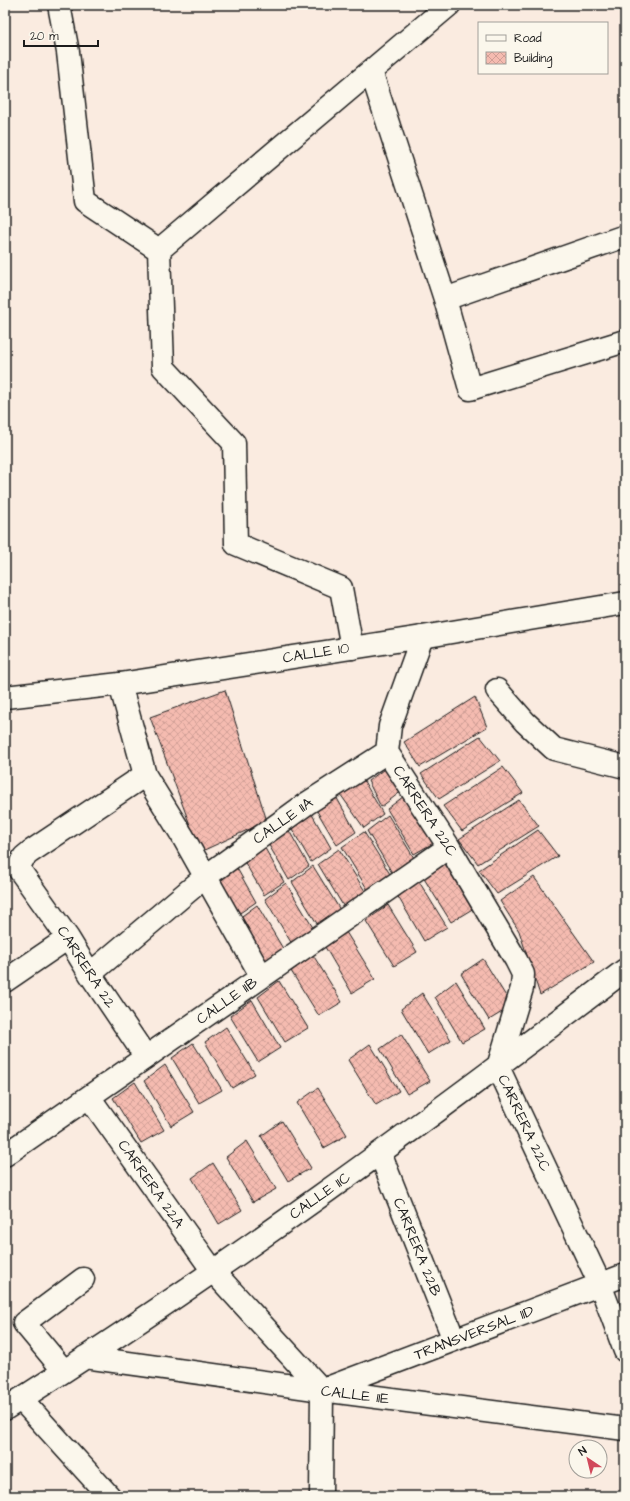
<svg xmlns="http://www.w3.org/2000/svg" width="630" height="1501" font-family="'Architects Daughter',sans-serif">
  <defs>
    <pattern id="building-cross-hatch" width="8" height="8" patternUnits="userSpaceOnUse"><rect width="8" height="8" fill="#f5bbb0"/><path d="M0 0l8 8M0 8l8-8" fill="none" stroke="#d1a097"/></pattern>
  </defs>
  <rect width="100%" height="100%" fill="#faebe0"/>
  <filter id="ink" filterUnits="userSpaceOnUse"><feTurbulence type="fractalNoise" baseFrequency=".025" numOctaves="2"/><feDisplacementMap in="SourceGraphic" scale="8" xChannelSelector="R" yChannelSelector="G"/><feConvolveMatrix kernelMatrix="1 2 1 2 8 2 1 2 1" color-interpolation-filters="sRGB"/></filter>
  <g filter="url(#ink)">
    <path fill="url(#building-cross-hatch)" stroke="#1c1c1c" d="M225 690 267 821 200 852 150 717Z
      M475 697 487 727 420 767 404 742Z
      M480 736 500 761 439 799 421 774Z
      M387 767 403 790 381 807 368 781Z
      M503 767 523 793 462 831 443 806Z
      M361 776 383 814 364 828 338 791Z
      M334 793 356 832 337 845 314 806Z
      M408 793 437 841 414 854 387 809Z
      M519 800 539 826 478 864 459 839Z
      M309 809 331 848 311 862 288 822Z
      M388 815 417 863 394 876 367 831Z
      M287 827 309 866 289 880 266 840Z
      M538 830 558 856 497 894 479 870Z
      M364 832 393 879 369 892 342 847Z
      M262 843 284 882 264 895 241 856Z
      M339 849 368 896 345 909 318 864Z
      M445 861 474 908 451 922 423 877Z
      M234 863 256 902 237 915 213 875Z
      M313 866 342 913 319 927 292 882Z
      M534 877 594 962 540 995 519 931 500 901Z
      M418 880 447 927 424 941 397 895Z
      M286 883 315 931 292 944 265 899Z
      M257 905 285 952 263 966 235 921Z
      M388 905 417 952 394 966 366 921Z
      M346 932 375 979 352 993 325 947Z
      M313 955 342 1002 319 1016 291 971Z
      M483 959 512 1006 489 1020 461 974Z
      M279 981 308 1028 285 1042 258 997Z
      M456 981 485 1029 462 1042 435 997Z
      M422 993 451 1040 428 1054 401 1009Z
      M252 1000 280 1048 258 1062 230 1016Z
      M226 1027 255 1074 232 1088 205 1042Z
      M401 1034 430 1081 407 1094 380 1049Z
      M193 1043 222 1090 199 1103 172 1058Z
      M370 1044 399 1091 376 1105 348 1060Z
      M165 1065 194 1112 171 1126 144 1081Z
      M135 1082 164 1130 141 1143 113 1098Z
      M318 1088 347 1135 324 1148 297 1103Z
      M282 1121 311 1168 288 1181 261 1136Z
      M247 1141 276 1189 253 1202 226 1157Z
      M213 1163 242 1210 219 1224 192 1178Z"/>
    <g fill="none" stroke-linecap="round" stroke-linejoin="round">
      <g stroke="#1c1c1c" stroke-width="25">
        <path id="minor" d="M59 5 68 52 85 201 159 250
          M371 71 445 299 625 236
          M445 299 470 389 625 341
          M352 648 341 588 236 544 234 443 163 367 159 250 449 5
          M120 684 145 775
          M497 690 525 722 554 749 625 767
          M387 752 449 847 516 960 523 974 522 988 498 1067 600 1284 625 1351
          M387 752 390 726 422 637
          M90 974 205 877 306 804 387 752
          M5 981 68 938
          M146 1057 90 974 68 938 18 868 24 857 30 852 145 775 182 835 262 977
          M89 1097 213 1271 322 1390 321 1496
          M380 1153 454 1340
          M5 1155 449 847
          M85 1357 322 1390 625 1429
          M64 1371 24 1323 83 1279
          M325 1389 625 1275
          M21 1399 109 1496
          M5 1409C219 1274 424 1123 625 970"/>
      </g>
      <g stroke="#1c1c1c" stroke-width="25">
        <path id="major" d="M5 697 120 684 422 637 625 603"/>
      </g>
      <use href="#minor" stroke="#fbf7ec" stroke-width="22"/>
      <use href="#major" stroke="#fbf7ec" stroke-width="22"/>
    </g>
  </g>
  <g text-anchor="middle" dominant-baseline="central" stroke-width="3" stroke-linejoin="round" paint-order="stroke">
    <g font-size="15" fill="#1c1c1c" stroke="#fbf7ec">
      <text transform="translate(316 653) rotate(-9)">CALLE 10</text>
      <text transform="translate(425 811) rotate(57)">CARRERA 22C</text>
      <text transform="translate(283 821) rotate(-35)">CALLE 11A</text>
      <text transform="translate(86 967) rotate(57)">CARRERA 22</text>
      <text transform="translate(227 1001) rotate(-35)">CALLE 11B</text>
      <text transform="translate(524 1123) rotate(65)">CARRERA 22C</text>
      <text transform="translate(151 1184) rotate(55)">CARRERA 22A</text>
      <text transform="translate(320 1196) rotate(-35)">CALLE 11C</text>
      <text transform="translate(417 1247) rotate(68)">CARRERA 22B</text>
      <text transform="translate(474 1333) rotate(-21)">TRANSVERSAL 11D</text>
      <text transform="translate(355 1395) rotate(7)">CALLE 11E</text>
    </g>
  </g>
  <rect width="630" height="1501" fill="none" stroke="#fbf7ec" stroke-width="20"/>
  <rect x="10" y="10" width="610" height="1481" fill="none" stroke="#1c1c1c" stroke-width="1.5" filter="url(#ink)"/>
  <rect x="478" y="22" width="130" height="52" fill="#fbf7ec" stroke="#a29f99"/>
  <rect x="486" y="35" width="20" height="6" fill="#fbf7ec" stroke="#a29f99"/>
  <text x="514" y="42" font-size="12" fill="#1c1c1c">Road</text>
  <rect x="486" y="52" width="20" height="12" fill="url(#building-cross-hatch)" stroke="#a29f99"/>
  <text x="514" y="62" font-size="12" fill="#1c1c1c">Building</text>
  <g transform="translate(588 1459) rotate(325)"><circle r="19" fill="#fbf7ec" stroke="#a29f99"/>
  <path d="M0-3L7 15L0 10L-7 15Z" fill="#d1495b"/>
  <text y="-6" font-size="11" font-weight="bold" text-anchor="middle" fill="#1c1c1c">N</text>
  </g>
  <path d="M24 40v6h74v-6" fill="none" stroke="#1c1c1c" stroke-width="2"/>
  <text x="30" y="40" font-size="12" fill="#1c1c1c" stroke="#fbf7ec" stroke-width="3" paint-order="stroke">20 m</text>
</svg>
